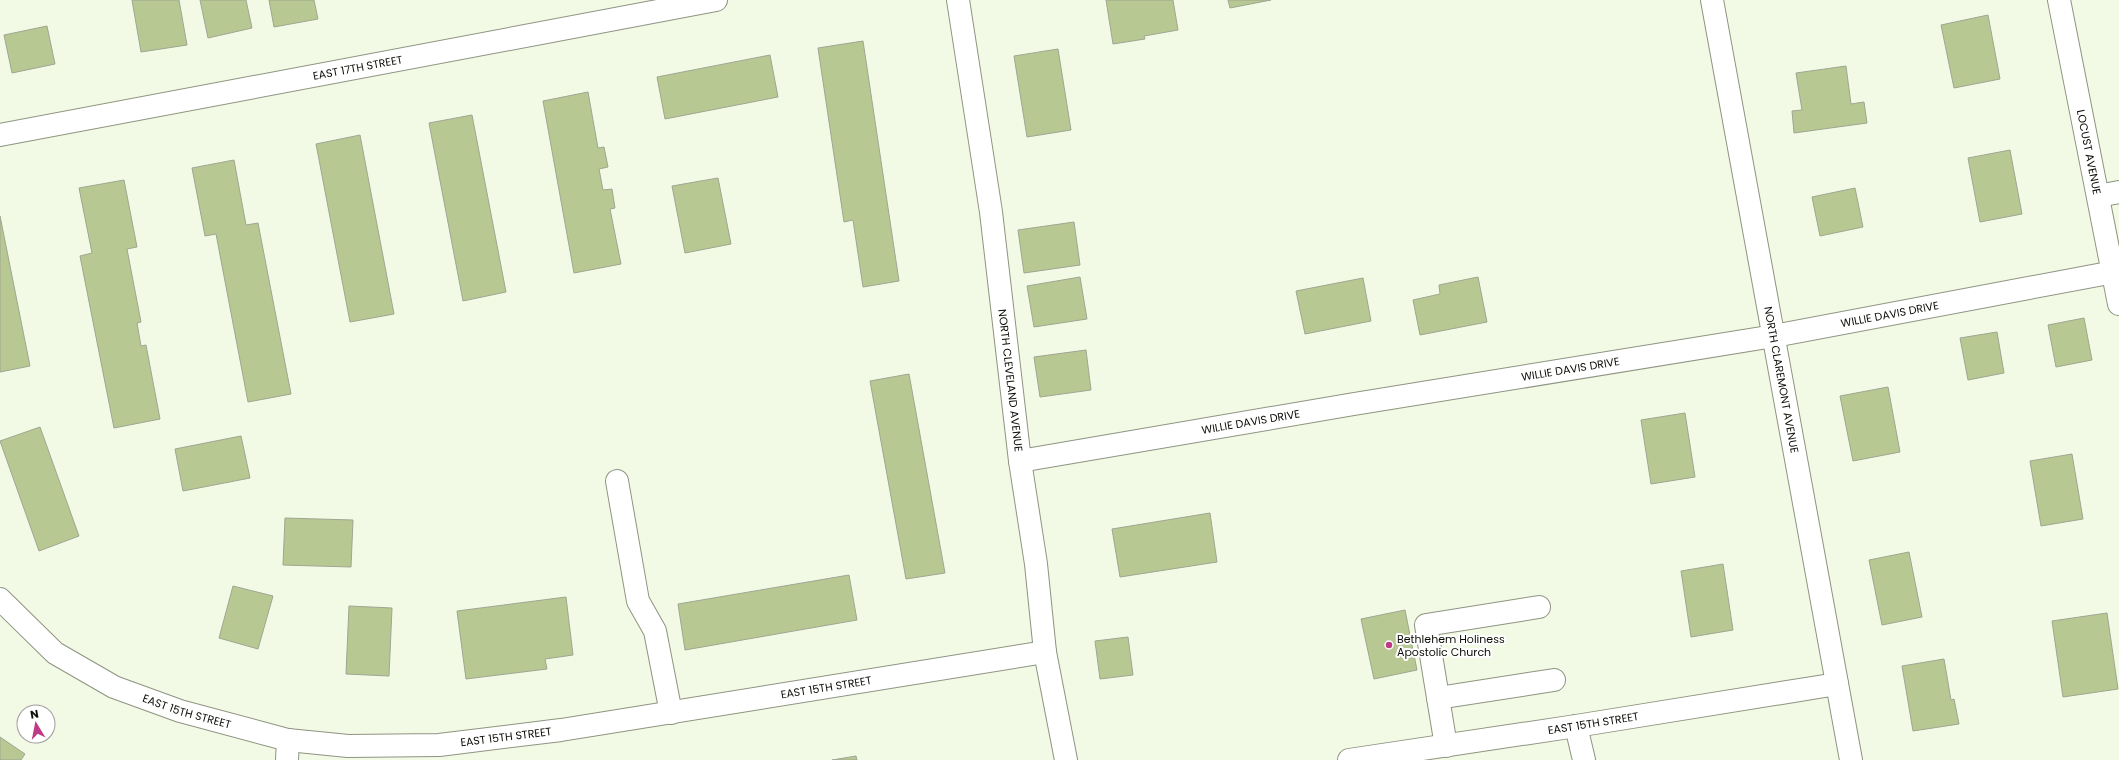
<svg xmlns="http://www.w3.org/2000/svg" width="2119" height="760" font-family="Poppins,sans-serif">
  <rect width="100%" height="100%" fill="#f2f9e4"/>
  <path fill="#b8c893" stroke="#9fa692" d="M132 0H179L187 45 141 52Z
    M200 0H246L252 28 208 38Z
    M269 0H314L318 19 274 27Z
    M1106 0H1173L1178 30 1144 36 1145 39 1113 44Z
    M1228 0H1271L1230 8Z
    M1988 15 2000 79 1954 88 1941 25Z
    M47 26 55 64 12 73 4 35Z
    M863 41 899 281 863 287 853 220 844 222 818 48Z
    M1058 49 1071 130 1027 137 1014 56Z
    M770 55 778 97 665 119 657 77Z
    M1846 66 1851 104 1864 102 1867 123 1794 133 1792 111 1802 110 1796 73Z
    M588 92 598 148 604 147 608 167 599 169 603 190 612 189 615 208 610 209 621 264 574 273 543 101Z
    M472 115 506 292 463 301 429 123Z
    M360 135 394 314 350 322 316 144Z
    M2010 150 2022 214 1980 222 1968 158Z
    M234 160 246 225 258 223 291 394 248 402 216 234 205 236 192 168Z
    M718 178 731 244 685 253 672 186Z
    M124 180 137 247 127 249 141 322 137 323 141 346 146 345 160 419 114 428 80 256 92 253 79 188Z
    M1855 188 1863 227 1820 236 1812 197Z
    M0 216 30 366 0 372Z
    M1074 222 1080 265 1024 273 1018 230Z
    M1080 277 1087 319 1034 327 1027 286Z
    M1478 277 1487 322 1420 335 1413 300 1440 294 1439 285Z
    M1363 278 1371 321 1305 334 1296 291Z
    M2084 318 2092 360 2056 367 2048 325Z
    M1997 332 2004 373 1968 380 1960 338Z
    M1086 350 1091 390 1040 397 1034 357Z
    M909 374 945 573 906 579 870 381Z
    M1888 387 1900 452 1853 461 1840 396Z
    M1685 413 1695 477 1651 484 1641 420Z
    M40 427 79 536 39 551 0 441Z
    M241 436 250 478 183 491 175 449Z
    M2072 454 2083 519 2041 526 2030 461Z
    M1210 513 1217 562 1120 577 1112 529Z
    M285 518 353 520 351 567 283 565Z
    M1909 552 1922 617 1882 625 1869 560Z
    M1723 564 1733 630 1691 637 1681 571Z
    M849 575 857 620 685 650 678 604Z
    M233 586 273 596 258 649 219 638Z
    M566 597 573 655 545 659 547 669 466 679 457 611Z
    M349 606 392 608 389 676 346 674Z
    M1405 610 1417 670 1374 679 1361 619Z
    M2107 613 2118 689 2063 697 2052 621Z
    M1128 637 1133 675 1100 679 1095 641Z
    M1944 659 1951 700 1954 699 1959 724 1913 731 1902 666Z
    M0 737 25 754 21 760H0Z
    M856 756 857 760H832Z"/>
  <g fill="none" stroke-linecap="round" stroke-linejoin="round">
    <g stroke="#8e9481" stroke-width="24">
      <g id="minor">
        <path id="s1" d="M958 0 991 212 1020 461 1036 564 1045 652 1066 760"/>
        <path id="s2" d="M1712 0 1851 760"/>
        <path id="s3" d="M2059 0 2119 304"/>
        <path id="s4" d="M0 135 716 0"/>
        <path d="M2098 196 2119 192"/>
        <path id="s5" d="M1020 461 1354 404 1774 336 2119 271"/>
        <path d="M617 481 638 601 655 631 671 713"/>
        <path id="s6" d="M0 599 55 653 114 687 180 711 288 740 348 746 439 745 561 730 1045 652"/>
        <path d="M1438 698 1554 680"/>
        <path d="M1576 726 1584 760"/>
        <path d="M1446 746 1426 625 1539 607"/>
        <path d="M287 760 288 740"/>
        <path id="s7" d="M1349 760 1576 726 1837 684"/>
      </g>
    </g>
    <use href="#minor" stroke="#fff" stroke-width="22"/>
  </g>
  <circle fill="#bd3c84" stroke="#fff" stroke-width="1.5" cx="1389" cy="645" r="4"/>
  <g text-anchor="middle" dominant-baseline="central" stroke-width="4" stroke-linejoin="round" paint-order="stroke">
    <g font-size="11" fill="#0b0d06" stroke="#fff">
      <text stroke="none"><textPath href="#s4" startOffset="364">EAST 17TH STREET</textPath></text>
      <text stroke="none"><textPath href="#s3" startOffset="155">LOCUST AVENUE</textPath></text>
      <text stroke="none"><textPath href="#s5" startOffset="882">WILLIE DAVIS DRIVE</textPath></text>
      <text stroke="none"><textPath href="#s5" startOffset="558">WILLIE DAVIS DRIVE</textPath></text>
      <text stroke="none"><textPath href="#s1" startOffset="384">NORTH CLEVELAND AVENUE</textPath></text>
      <text stroke="none"><textPath href="#s2" startOffset="386">NORTH CLAREMONT AVENUE</textPath></text>
      <text stroke="none"><textPath href="#s5" startOffset="234">WILLIE DAVIS DRIVE</textPath></text>
      <text stroke="none"><textPath href="#s6" startOffset="870">EAST 15TH STREET</textPath></text>
      <text stroke="none"><textPath href="#s6" startOffset="222">EAST 15TH STREET</textPath></text>
      <text stroke="none"><textPath href="#s7" startOffset="247">EAST 15TH STREET</textPath></text>
      <text stroke="none"><textPath href="#s6" startOffset="546">EAST 15TH STREET</textPath></text>
    </g>
    <g font-size="11" fill="#0b0d06" stroke="#fff" text-anchor="start">
      <text x="1397" y="639">Bethlehem Holiness<tspan x="1397" dy="13">Apostolic Church</tspan></text>
    </g>
  </g>
  <g transform="translate(36 724) rotate(350)"><circle r="19" fill="#ffffff" stroke="#9d9e9b"/>
  <path d="M0-3L7 15L0 10L-7 15Z" fill="#bd3c84"/>
  <text y="-6" font-size="11" font-weight="bold" text-anchor="middle" fill="#0b0d06">N</text>
  </g>
</svg>
